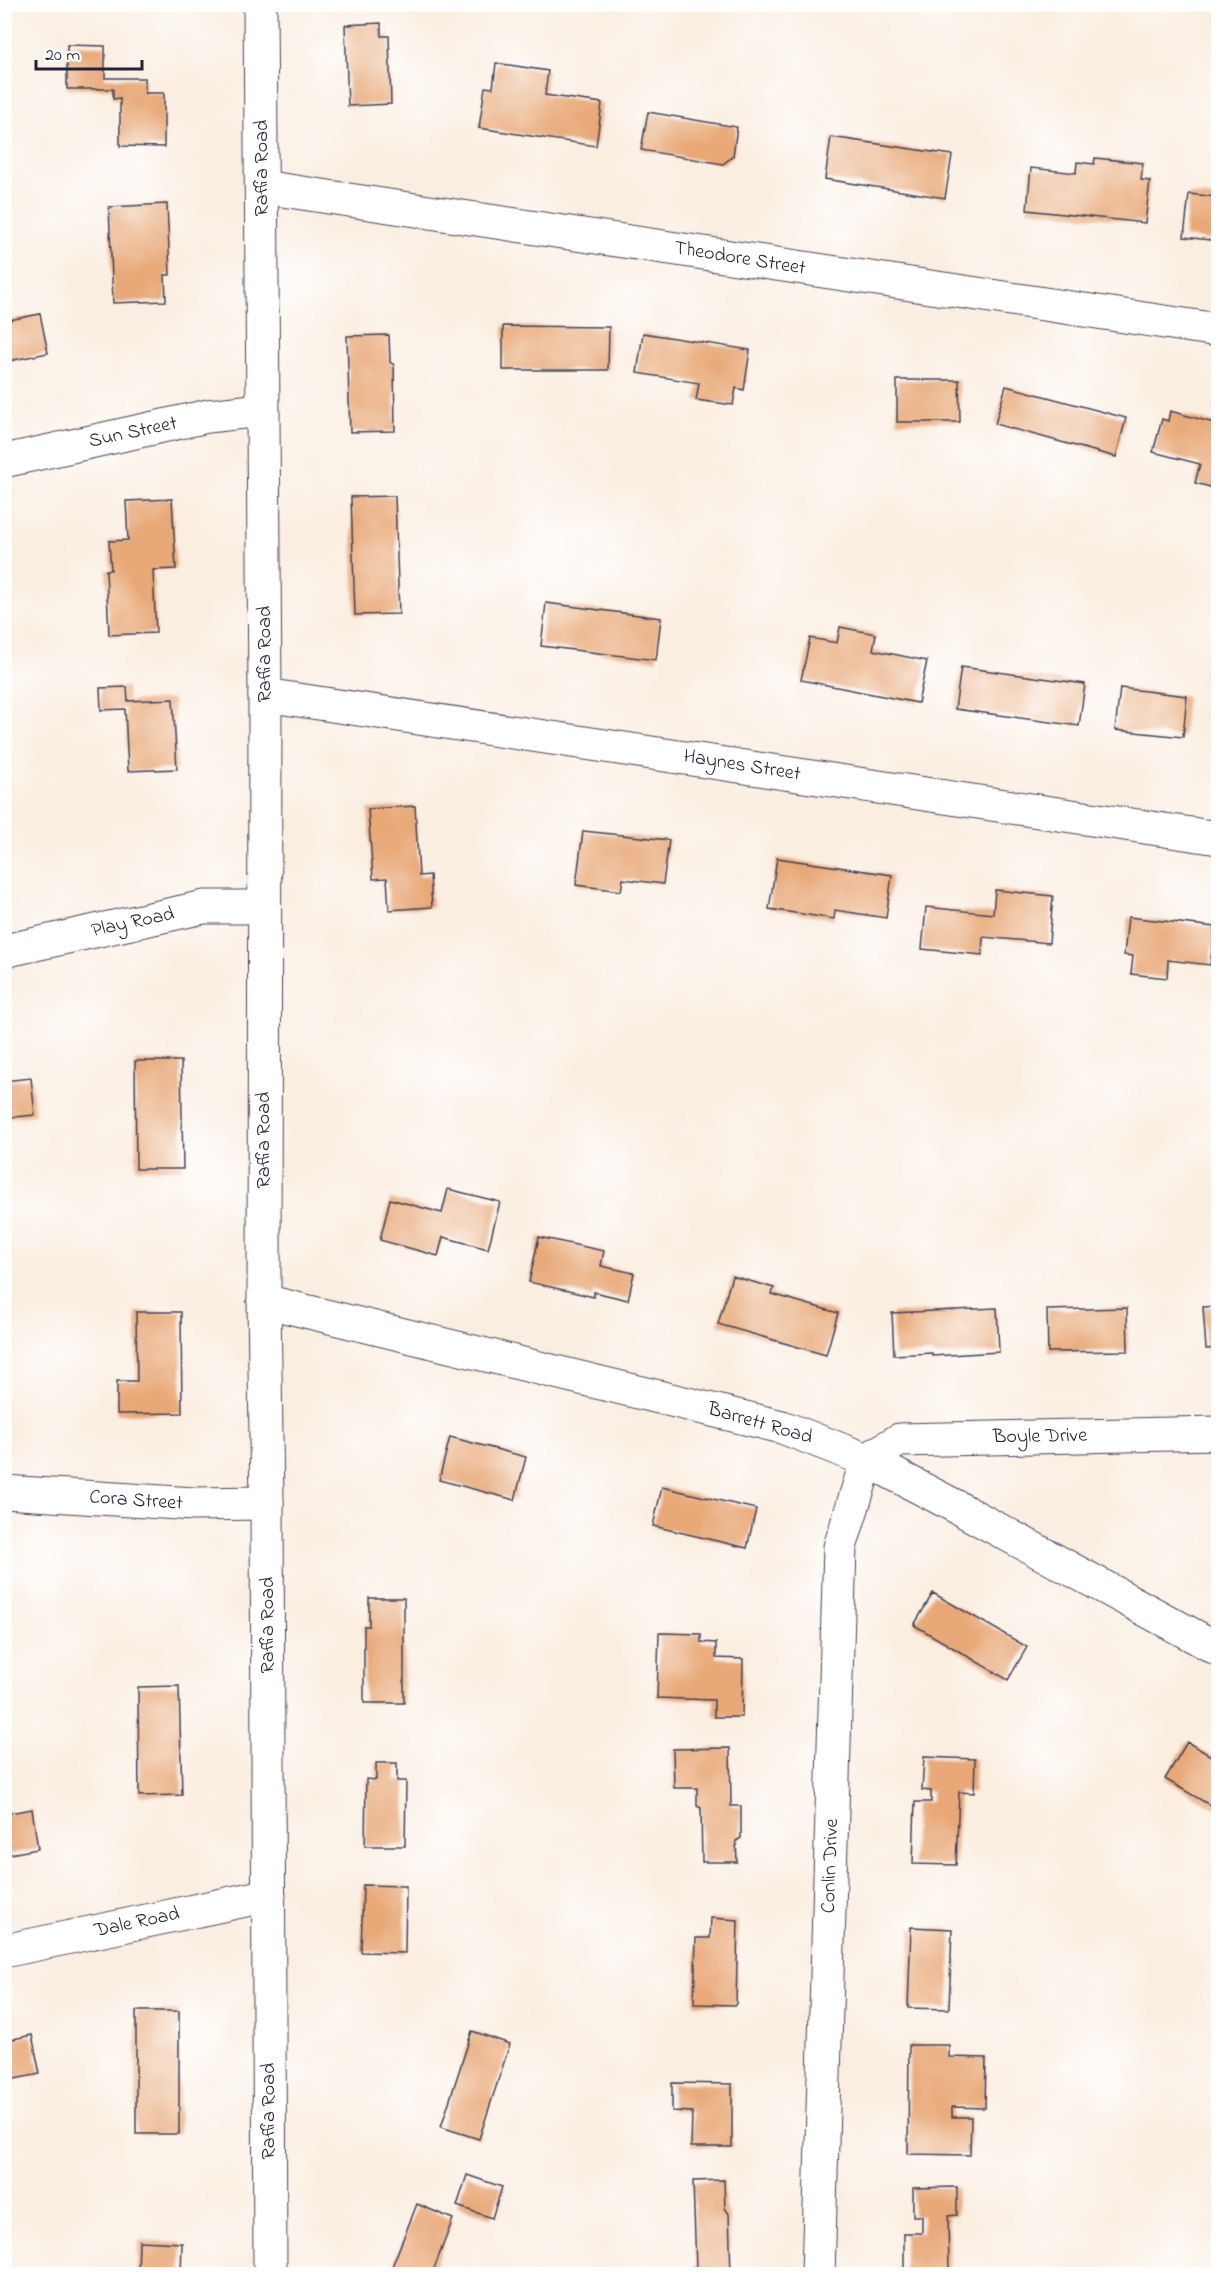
<svg xmlns="http://www.w3.org/2000/svg" width="1223" height="2279" font-family="'Indie Flower',sans-serif">
  <rect width="100%" height="100%" fill="#fff"/>
  <filter id="ink" filterUnits="userSpaceOnUse"><feTurbulence type="fractalNoise" baseFrequency=".0167" numOctaves="2"/><feDisplacementMap in="SourceGraphic" scale="12" xChannelSelector="R" yChannelSelector="G"/><feConvolveMatrix kernelMatrix="1 2 1 2 8 2 1 2 1" color-interpolation-filters="sRGB"/></filter>
  <filter id="wash" filterUnits="userSpaceOnUse"><feTurbulence type="fractalNoise" baseFrequency=".008" numOctaves="4" result="noise"/><feDisplacementMap in="SourceGraphic" scale="24" xChannelSelector="R" yChannelSelector="G"/><feGaussianBlur stdDeviation="1.35" result="paint"/><feColorMatrix in="noise" values="0 0 0 0 0 0 0 0 0 0 0 0 0 0 0 0 0 1.4 0 .05"/><feComposite in="paint" operator="in"/></filter>
  <g filter="url(#wash)">
    <rect width="100%" height="100%" fill="#faeee1"/>
    <g id="blocks">
      <path fill="#e8a877" d="M381 23V36H389L391 104 348 106 345 25Z
        M67 45 105 46V78H145V93H164V147L120 146V98L113 99V89H67Z
        M496 63 548 71 545 95 602 103 596 146 479 128 485 87 493 88Z
        M648 112 737 127 733 156 723 164 641 150Z
        M831 137 952 155 945 198 825 179Z
        M1095 158 1143 163 1141 180 1150 181 1145 223 1027 210 1031 168 1076 173 1077 162 1094 164Z
        M1189 194 1218 197V241L1184 237Z
        M167 204 170 275H165L166 301 113 303 109 207Z
        M40 314 48 353 4 362V321Z
        M503 326 609 327 608 370H503Z
        M643 333 750 350 744 390 736 388 733 405 696 400 699 383 637 373Z
        M389 335 390 362 394 365 395 431 350 432 347 336Z
        M897 380H959L960 422H897Z
        M1006 386 1126 418 1116 457 995 424Z
        M1170 411 1218 424V489L1195 483 1200 464 1153 452 1162 419 1168 421Z
        M395 496 399 614 355 615 351 497Z
        M172 499 176 569 153 570 156 633 109 635 106 570H111L109 541 128 540 126 501Z
        M546 603 661 618 656 660 541 646Z
        M840 627 876 634 873 650 927 661 918 703 801 680 810 638 837 643Z
        M961 667 1085 684 1079 726 955 709Z
        M127 687 128 701 173 699 177 769 128 771 125 709 101 710 100 688Z
        M1120 688 1187 696 1183 737 1115 730Z
        M415 806 419 876 430 875 432 907 389 910 387 878 373 879 368 809Z
        M583 831 669 840 663 884 623 879 621 891 576 885Z
        M777 858 892 875 886 918 835 910 834 919 769 909Z
        M995 890 1053 896 1049 943 983 937 982 955 922 949 926 907 993 914Z
        M1128 917 1215 927 1210 965 1168 960 1167 978 1131 974 1133 956 1124 955Z
        M135 1061H181L183 1169H136Z
        M31 1078 35 1115 4 1118V1081Z
        M448 1189 500 1202 488 1249 443 1237 438 1256 380 1240 390 1199 442 1213Z
        M539 1237 604 1251 601 1266 634 1273 628 1300 594 1292V1297L529 1282Z
        M732 1276 774 1288 772 1294 838 1313 826 1355 718 1324Z
        M1218 1306V1348L1206 1349 1203 1307Z
        M997 1308 999 1352 932 1356V1353L894 1355 892 1313Z
        M1127 1308 1128 1351 1048 1352 1047 1310Z
        M136 1312H181L182 1413 117 1414V1381H137Z
        M450 1437 526 1457 515 1500 439 1480Z
        M662 1487 756 1509 747 1548 653 1526Z
        M4 1586 9 1587 6 1631H4Z
        M933 1593 1027 1647 1008 1680 914 1625Z
        M369 1598H404V1703H364V1626H369Z
        M659 1633 701 1634V1642L716 1643V1658L743 1659 742 1717H714V1700L657 1698Z
        M179 1686 182 1795 139 1796 138 1687Z
        M1187 1742 1218 1760V1810L1165 1779Z
        M730 1748 731 1806H741V1838L736 1841 737 1862H702L701 1808 697 1806V1788H674L673 1749Z
        M924 1757 975 1759 974 1793 959 1792 956 1865 913 1864 915 1802H931V1791L922 1790Z
        M376 1763H397V1781H406L405 1846H365L366 1779 376 1780Z
        M32 1809 38 1849 4 1855V1814Z
        M363 1885 406 1886 405 1953 361 1952Z
        M711 1918 738 1920 736 2005 694 2004 696 1938H710Z
        M911 1927 952 1929 949 2009 908 2008Z
        M136 2011H179V2134H136Z
        M472 2031 510 2044 479 2139 441 2127Z
        M32 2035 40 2074 4 2081V2041Z
        M909 2045H949V2057L986 2058 985 2108 952 2107V2117H971L970 2155 908 2154Z
        M672 2083 732 2084V2147H691L692 2112 672 2111Z
        M467 2175 502 2187 492 2218 457 2206Z
        M724 2180 725 2208 729 2214 731 2274H688V2268L696 2267 693 2181Z
        M957 2187V2215L948 2216 949 2274H904V2233H922V2216H913V2188Z
        M417 2204 453 2219 432 2274H405L391 2269Z
        M139 2241 182 2243 181 2274H138Z"/>
    </g>
  </g>
  <g filter="url(#ink)">
    <use href="#blocks" fill-opacity="0" stroke="#424154" stroke-width="1.5"/>
    <g fill="none" stroke-linecap="round" stroke-linejoin="round">
      <g stroke="#424154" stroke-width="35">
        <path id="street" d="M262 187 1218 330
          M4 461 208 416 262 410
          M265 695 1218 838
          M4 951 204 907H264
          M264 1301 782 1427 867 1460 953 1505 1218 1649
          M4 1492 194 1504 267 1503
          M4 1951 269 1895
          M818 2274 840 1547 867 1460 899 1440 1218 1433"/>
      </g>
      <g stroke="#424154" stroke-width="35">
        <path id="secondary" d="M260 4 265 695 264 1301 267 1503 270 2274"/>
      </g>
      <use href="#street" stroke="#fff" stroke-width="33"/>
      <use href="#secondary" stroke="#fff" stroke-width="33"/>
    </g>
  </g>
  <g text-anchor="middle" dominant-baseline="central" stroke-width="4.5" stroke-linejoin="round" paint-order="stroke">
    <g font-size="20" fill="#22223b" stroke="#fff">
      <text transform="translate(262 168) rotate(-90)">Raffia Road</text>
      <text transform="translate(740 259) rotate(9)">Theodore Street</text>
      <text transform="translate(133 433) rotate(-12)">Sun Street</text>
      <text transform="translate(265 654) rotate(-90)">Raffia Road</text>
      <text transform="translate(742 766) rotate(9)">Haynes Street</text>
      <text transform="translate(133 923) rotate(-12)">Play Road</text>
      <text transform="translate(264 1140) rotate(-90)">Raffia Road</text>
      <text transform="translate(760 1424) rotate(16)">Barrett Road</text>
      <text transform="translate(1040 1437) rotate(-1)">Boyle Drive</text>
      <text transform="translate(136 1501) rotate(4)">Cora Street</text>
      <text transform="translate(268 1625) rotate(-90)">Raffia Road</text>
      <text transform="translate(831 1866) rotate(-88)">Conlin Drive</text>
      <text transform="translate(137 1923) rotate(-12)">Dale Road</text>
      <text transform="translate(269 2111) rotate(-90)">Raffia Road</text>
    </g>
  </g>
  <rect width="1223" height="2279" fill="none" stroke="#fff" stroke-width="24"/>
  <path d="M36 60v9h106v-9" fill="none" stroke="#22223b" stroke-width="3"/>
  <text x="45" y="60" font-size="18" fill="#22223b" stroke="#ffffff" stroke-width="4.5" paint-order="stroke">20 m</text>
</svg>
